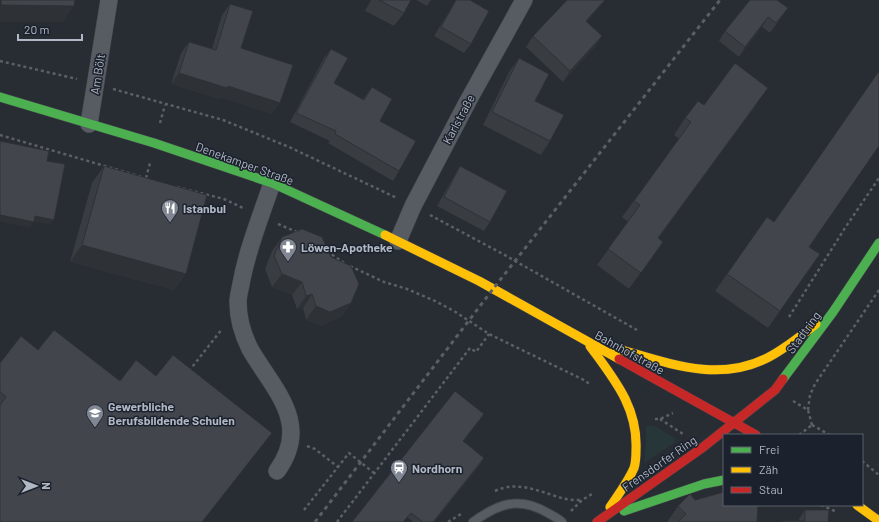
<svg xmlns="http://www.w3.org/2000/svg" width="879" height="522" font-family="Barlow,sans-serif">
  <rect width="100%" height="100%" fill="#282c33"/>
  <path fill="#263639" d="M646 425 657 427 676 439 674 443 644 463 646 442Z"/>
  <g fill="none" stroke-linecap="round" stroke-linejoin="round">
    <g stroke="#44474c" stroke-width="10">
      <path id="lane" d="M473 522C498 504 518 496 546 512 551 515 558 518 562 522"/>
    </g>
    <g stroke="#44474c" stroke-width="18">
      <path id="street" d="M89 124 109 0
        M272 183C261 216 247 250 241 284 240 290 238 296 238 302 238 318 243 335 250 349 273 389 312 423 277 471
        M398 241 413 206 468 101 524 0"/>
    </g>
    <g stroke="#44474c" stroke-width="10">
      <path id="fast" d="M0 97 154 143 272 183 385 235
        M783 379 833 312 879 243
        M624 511 704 484 724 480"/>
    </g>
    <g stroke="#44474c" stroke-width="10">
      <path id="slow" d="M385 235 479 281 619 359
        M590 346C614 379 638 407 636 450 636 456 636 462 634 468 628 482 618 495 610 507
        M615 348C666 362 718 384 769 357 786 348 801 336 816 324
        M857 505 879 521"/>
    </g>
    <g stroke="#44474c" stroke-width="10">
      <path id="jam" d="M619 359 756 435
        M597 522 702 448 775 390 783 379"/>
    </g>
    <path stroke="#5b5f66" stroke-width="2.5" stroke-dasharray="3 3" stroke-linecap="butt" d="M0 61 77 79
      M113 89 223 120 289 147 397 198
      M160 123 165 105
      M0 135 142 177
      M146 178 150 163
      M177 187 224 199 243 208
      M430 215 501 253 637 330
      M278 224 297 232
      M327 251 344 263
      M350 266 384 282 407 289 435 301 454 311 489 334 586 381 589 384
      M789 317 845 228 879 178
      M189 371 222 329
      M793 401 808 410 812 425
      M808 410 810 395 815 384 879 290
      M655 419H660L673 413
      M660 419 683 434
      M812 425 830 435
      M799 435 812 425
      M307 446 315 449 338 467
      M862 461 879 475
      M495 491C518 480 540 492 562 498 568 500 575 500 581 500
      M821 505 837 512
      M304 510 349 453 374 473
      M571 511 582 500 592 494
      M337 522 470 348 476 352 489 334
      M448 522 461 514"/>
    <use href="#lane" stroke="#575b62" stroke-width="8"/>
    <use href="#street" stroke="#575b62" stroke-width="17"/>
    <use href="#fast" stroke="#4caf50" stroke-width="9"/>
    <use href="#slow" stroke="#ffc107" stroke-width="9"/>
    <use href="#jam" stroke="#c62828" stroke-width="9"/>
    <path stroke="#5b5e65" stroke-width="3" stroke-dasharray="4 4" stroke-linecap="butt" d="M315 522 493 289 720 0"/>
  </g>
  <path fill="#393c41" d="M371 0H411L404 13 394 26 365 11Z
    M416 0H431L427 6Z
    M456 0H470L471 44 464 53 434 36Z
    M230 4 241 48 272 114 221 97 219 99 171 84 181 53 189 42 212 49 222 15Z
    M788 8 770 33 762 27 739 57 719 41 725 31Z
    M587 22 602 36 595 47 563 82 526 47 533 36Z
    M331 49 334 83 363 99 372 87 380 121 399 171 393 181 328 143 330 141 290 122 324 58Z
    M519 58 550 141 541 155 483 125 509 72Z
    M757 104 658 239 663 242 629 289 597 265 628 222 622 217 679 139 674 135 685 118 704 105Z
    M104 166 186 274 174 290 70 262 92 183Z
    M460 166 490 222 484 231 437 206 454 176Z
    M767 217 820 254 768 328 715 291Z
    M282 237 351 303 342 316 321 326 306 320 303 308 297 309 292 295 272 287 265 269 272 251Z
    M38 350 120 381 156 376 260 449 0 522V363Z
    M484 414 463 442 481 463 434 522H413L407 517 352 522Z
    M695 500 757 522H667L678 506Z
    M805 510 828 522H782L783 521H799V519Z"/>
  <path fill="#2e3135" d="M605 0H606L579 32 586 21Z
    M1 5 74 6 63 22H0V6Z
    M768 17 762 27 739 57 745 47Z
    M602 36 595 47 563 82 570 71Z
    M179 73 228 86 280 103 272 114 221 97 219 99 171 84Z
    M768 88 757 104 646 255 658 238Z
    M0 215 34 222 30 228 0 222Z
    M35 216 54 220 50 225 31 221Z
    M663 242 652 259 629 289 641 273Z
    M82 245 186 274 174 290 70 262Z
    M282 274 302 282 292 295 272 287Z
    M312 294 303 308 297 309 306 296Z
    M351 303 342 316 321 326 306 320 316 306Z
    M272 433 260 449 203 522H202Z"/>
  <path fill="#42464c" stroke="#2e3135" d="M1 0H75L74 6 1 5Z
    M379 0H411L404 13Z
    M456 0H470L489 11 471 44 441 27Z
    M567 0H605L586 21 602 36 570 71 533 36Z
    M750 0H777L788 8 776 23 768 17 745 47 725 31Z
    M230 4 253 11 241 48 293 65 280 103 228 86 227 88 179 73 189 42 216 50Z
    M331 49 348 58 334 83 364 100 372 87 392 99 380 121 416 141 399 171 335 134 336 131 296 113Z
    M519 58 549 74 535 101 564 115 550 141 492 112Z
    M735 63 768 88 658 238 663 242 641 273 608 249 640 205 634 201 691 122 685 118 698 101 704 105Z
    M879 71V146L809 247 820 254 780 311 727 274 767 217 774 222Z
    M0 141 49 151 47 161 65 164 54 220 35 216 34 222 0 215Z
    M104 166 207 195 186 274 82 245Z
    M460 166 507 191 490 222 444 197Z
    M302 229 322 237 331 257 351 266 359 284 351 303 330 312 316 306 312 294 306 296 302 282 282 274 274 256 282 237Z
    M54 330 120 381 136 360 156 376 173 355 272 433 202 522H0V405L6 397 0 392V363L21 336 38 350Z
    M455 391 484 414 463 441 484 458 433 522H423L411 513 403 522H352Z
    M724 492V505H758L757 522H678L686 514 678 506 690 494 695 500Z
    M805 510H829L828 522H783V521H805Z"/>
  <defs>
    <g id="restaurant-pin" transform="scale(0.9)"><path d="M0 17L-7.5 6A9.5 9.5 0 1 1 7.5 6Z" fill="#818792" stroke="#1c222d"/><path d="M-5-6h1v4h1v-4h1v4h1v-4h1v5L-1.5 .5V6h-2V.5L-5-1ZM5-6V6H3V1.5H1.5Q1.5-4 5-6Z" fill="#fff"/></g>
    <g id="pharmacy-pin" transform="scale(0.9)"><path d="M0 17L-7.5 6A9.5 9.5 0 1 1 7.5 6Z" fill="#818792" stroke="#1c222d"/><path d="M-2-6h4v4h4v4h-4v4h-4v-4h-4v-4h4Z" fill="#fff"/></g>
    <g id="school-pin" transform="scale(0.9)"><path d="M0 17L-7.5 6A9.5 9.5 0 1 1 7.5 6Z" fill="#818792" stroke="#1c222d"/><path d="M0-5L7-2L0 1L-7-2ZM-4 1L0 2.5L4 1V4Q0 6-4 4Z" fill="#fff"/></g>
    <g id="station-pin" transform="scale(0.9)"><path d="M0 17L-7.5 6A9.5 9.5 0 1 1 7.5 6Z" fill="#818792" stroke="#1c222d"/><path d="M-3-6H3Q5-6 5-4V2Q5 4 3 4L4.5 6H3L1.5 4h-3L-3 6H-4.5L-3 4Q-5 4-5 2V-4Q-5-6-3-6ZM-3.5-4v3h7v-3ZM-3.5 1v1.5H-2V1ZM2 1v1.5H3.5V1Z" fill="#fff"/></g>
  </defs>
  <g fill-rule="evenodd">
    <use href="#restaurant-pin" x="170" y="208"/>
    <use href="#pharmacy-pin" x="288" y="247"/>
    <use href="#school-pin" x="95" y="413"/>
    <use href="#station-pin" x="399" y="468"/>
  </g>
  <g text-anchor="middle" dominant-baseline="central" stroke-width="3" stroke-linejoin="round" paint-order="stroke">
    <g font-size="12" fill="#b1b8c5" stroke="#1c222d">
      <text transform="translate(97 74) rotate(-81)">Am Bölt</text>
      <text transform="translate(458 119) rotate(-62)">Karlstraße</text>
      <text transform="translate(245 163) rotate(20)">Denekamper Straße</text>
      <text transform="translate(803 332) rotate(-54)">Stadtring</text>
      <text transform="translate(630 352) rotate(29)">Bahnhofstraße</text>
      <text transform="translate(659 463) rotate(-35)">Frensdorfer Ring</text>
    </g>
    <g font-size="12" font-weight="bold" fill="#b1b8c5" stroke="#1c222d" text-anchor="start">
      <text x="183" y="208">Istanbul</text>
      <text x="301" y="247">Löwen-Apotheke</text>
      <text x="108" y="406">Gewerbliche<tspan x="108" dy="14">Berufsbildende Schulen</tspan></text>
      <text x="412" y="468">Nordhorn</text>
    </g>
  </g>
  <rect x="723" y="434" width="140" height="72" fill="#1c222d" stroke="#585e6a"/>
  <rect x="731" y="447" width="20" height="6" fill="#4caf50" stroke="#585e6a"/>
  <text x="759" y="454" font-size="12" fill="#b1b8c5">Frei</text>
  <rect x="731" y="467" width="20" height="6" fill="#ffc107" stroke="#585e6a"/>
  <text x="759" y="474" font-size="12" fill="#b1b8c5">Zäh</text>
  <rect x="731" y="487" width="20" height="6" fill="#c62828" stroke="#585e6a"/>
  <text x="759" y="494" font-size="12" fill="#b1b8c5">Stau</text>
  <g transform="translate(36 486) rotate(90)" stroke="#1c222d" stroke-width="3" paint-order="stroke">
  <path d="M0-3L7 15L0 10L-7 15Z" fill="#b1b8c5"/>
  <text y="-6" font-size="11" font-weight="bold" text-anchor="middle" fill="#b1b8c5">N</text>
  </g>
  <path d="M18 34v6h64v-6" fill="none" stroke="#b1b8c5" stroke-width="2"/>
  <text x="24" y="34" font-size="12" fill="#b1b8c5" stroke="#1c222d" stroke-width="3" paint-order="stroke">20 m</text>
</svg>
